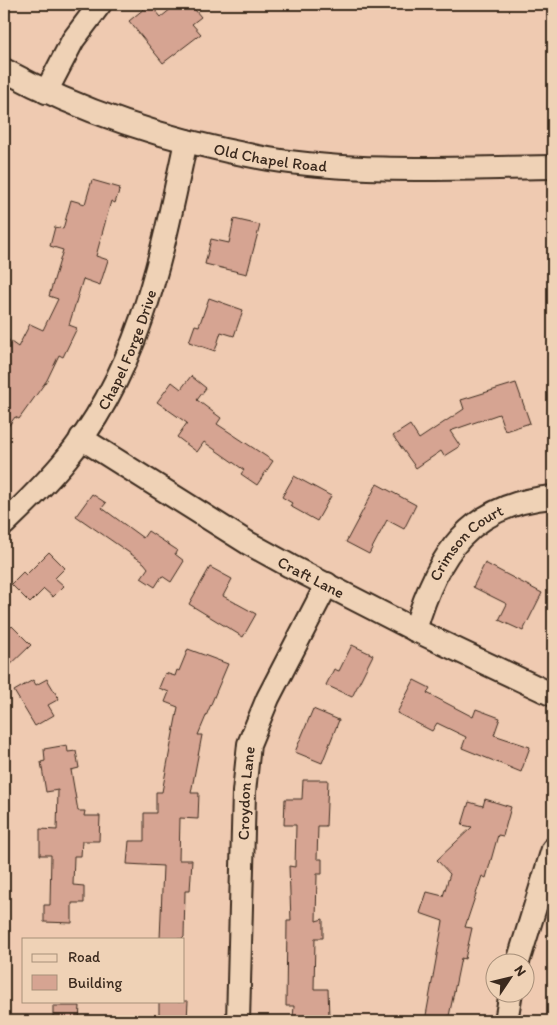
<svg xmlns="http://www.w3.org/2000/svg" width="557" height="1025" font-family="Itim,sans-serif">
  <rect width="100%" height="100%" fill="#efcab1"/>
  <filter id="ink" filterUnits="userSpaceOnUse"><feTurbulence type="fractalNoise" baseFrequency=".02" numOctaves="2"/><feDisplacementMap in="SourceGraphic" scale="10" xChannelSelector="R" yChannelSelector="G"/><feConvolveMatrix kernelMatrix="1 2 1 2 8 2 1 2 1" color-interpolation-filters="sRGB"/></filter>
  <g filter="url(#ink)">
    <path fill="#d6a492" stroke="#3b2a1e" d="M150 4 161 17 177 4H190L201 17 192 24 201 34 163 63 129 21Z
      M92 180 120 188 115 203 111 201 96 256 108 260 100 285 83 279 69 325 77 328 63 357 59 355 47 380 19 419 15 417 4 432V337L18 347 30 324 43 330 58 299 49 296 63 250 50 246 55 227 63 229 71 200 85 204Z
      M234 219 260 225 247 274 205 264 211 239 229 243Z
      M209 298 243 310 234 336 221 332 215 351 189 342 195 325 199 326Z
      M191 376 206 388 197 400 221 418 217 424 273 461 257 485 241 474 244 470 204 442 197 452 177 437 187 423 157 402 172 382 181 389Z
      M516 383 530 423 505 431 499 414 450 431 460 446 444 456 441 451 416 468 393 436 410 425 419 439 464 409 461 400Z
      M294 476 331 496 317 521 290 506 292 503 282 497Z
      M377 484 416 505 404 529 387 520 369 554 346 542Z
      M92 494 106 503 102 508 143 538 148 531 177 550 175 554 184 561 171 582 162 576 155 587 141 578 148 568 144 563 76 516Z
      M49 552 65 568 55 578 64 586 53 597 44 589 30 603 11 584 23 572 26 575Z
      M485 563 542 593 523 631 499 620 507 604 473 587Z
      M210 567 232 579 223 596 256 614 243 637 189 604Z
      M12 626 31 645 4 671V634Z
      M352 645 373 655 352 697 326 685 334 669 339 671Z
      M188 649 228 664 198 735H202L191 793H199L198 819 180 818 179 860H192L190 891H185L184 937 182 939H160L163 866 127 864 129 841H144V813H156V792H162L178 707 165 702 169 692 159 688 165 673 175 676 177 670 179 671Z
      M47 679 59 699 48 705 54 715 35 726 14 691 33 680 36 685Z
      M414 680 430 688 427 693 473 717 476 709 500 718 494 735 530 747 521 772 462 748 466 737 437 723 432 731 397 713Z
      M313 709 339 720 322 763 295 752Z
      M67 745 68 752 76 751 79 768 71 770 78 811H85L84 816H100L99 841H82L81 856H74L73 885 84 886V903H72V923L44 922V905H50L51 855H40V829L57 830 58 790 46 792 41 762 45 761 44 749Z
      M303 780H328L326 826H318L317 859H322V874H317L316 921 323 919V938H315L314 989H328L329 1017 314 1016V1019L293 1018 294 1006H286L287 921H291L289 866 295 867 296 825H284L285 799H302Z
      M485 799 511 807 503 836 498 835 486 878 482 876 465 927 472 928 465 959 461 958 448 1021H425L443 921 420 913 427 892 443 896 450 874 437 860 472 827 462 825 469 802 483 806Z
      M159 1001H188L187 1020 159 1021Z
      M53 1006H80L79 1021H53Z"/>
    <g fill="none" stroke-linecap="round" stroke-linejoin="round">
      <g stroke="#3b2a1e" stroke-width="26">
        <g id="minor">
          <path id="s1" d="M4 70C85 114 178 143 269 159 362 174 459 168 553 167"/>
          <path d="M46 92 73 40 100 4"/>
          <path id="s2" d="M81 438 248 543 290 566 415 630 553 695"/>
          <path id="s3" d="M4 524C24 505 44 485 62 464 140 373 162 254 186 141"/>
          <path id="s4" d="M415 630C437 555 469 504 553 497"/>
          <path d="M518 962 553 849"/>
          <path id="s5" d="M238 1021 244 792 249 744 268 698 327 584"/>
          <path d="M506 1021 511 992"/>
        </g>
      </g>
      <use href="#minor" stroke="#efd2b6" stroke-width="22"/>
    </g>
  </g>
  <g text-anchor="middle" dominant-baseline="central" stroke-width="4" stroke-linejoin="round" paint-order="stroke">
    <g font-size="16" fill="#3b2a1e" stroke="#efd2b6">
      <text stroke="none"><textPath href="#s1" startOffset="282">Old Chapel Road</textPath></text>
      <text stroke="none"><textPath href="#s3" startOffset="216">Chapel Forge Drive</textPath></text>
      <text stroke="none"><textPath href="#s4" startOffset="104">Crimson Court</textPath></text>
      <text stroke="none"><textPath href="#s2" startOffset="269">Craft Lane</textPath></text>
      <text stroke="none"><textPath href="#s5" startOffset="228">Croydon Lane</textPath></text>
    </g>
  </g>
  <rect width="557" height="1025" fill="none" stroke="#efd2b6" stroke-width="20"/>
  <rect x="10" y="10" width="537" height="1005" fill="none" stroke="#3b2a1e" stroke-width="2" filter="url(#ink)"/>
  <rect x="22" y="938" width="162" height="65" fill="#efd2b6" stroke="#a78f79"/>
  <rect x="32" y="954" width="25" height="8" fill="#efd2b6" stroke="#a78f79"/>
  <text x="68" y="962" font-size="15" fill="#3b2a1e">Road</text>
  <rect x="32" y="975" width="25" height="15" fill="#d6a492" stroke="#a78f79"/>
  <text x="68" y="988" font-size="15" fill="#3b2a1e">Building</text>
  <g transform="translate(510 978) rotate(55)"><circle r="24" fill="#efd2b6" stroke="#a78f79"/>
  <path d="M0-4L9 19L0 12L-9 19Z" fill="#3b2a1e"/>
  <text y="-8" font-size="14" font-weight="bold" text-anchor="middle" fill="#3b2a1e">N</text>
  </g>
</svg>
